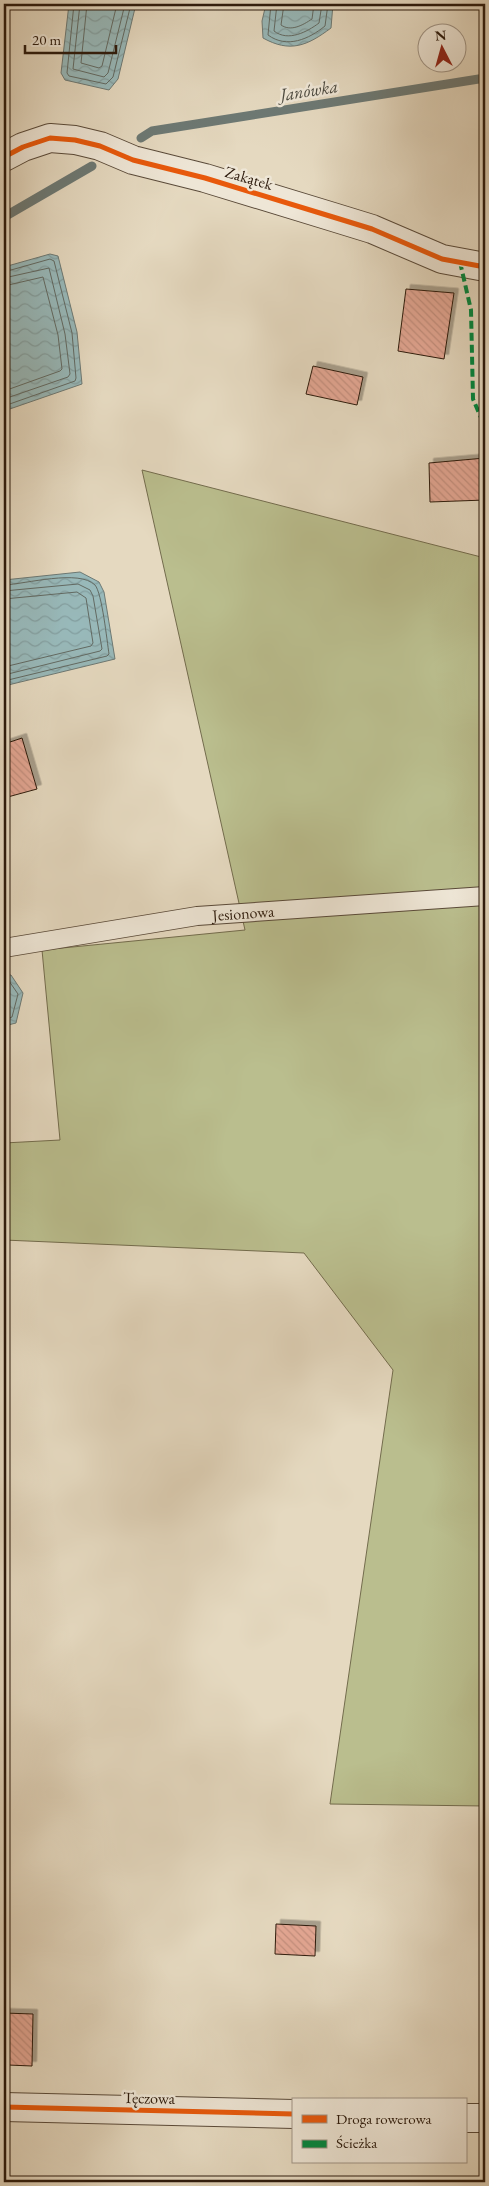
<svg xmlns="http://www.w3.org/2000/svg" width="489" height="2186" font-family="'EB Garamond',serif">
  <defs>
    <pattern id="water-waves" width="16" height="10" patternUnits="userSpaceOnUse" patternTransform="scale(1.25)"><rect width="16" height="10" fill="#98b9ba"/><path d="M0 5q4-4 8 0t8 0" fill="none" stroke="#839e9f"/></pattern>
    <pattern id="building-back-hatch" width="6" height="6" patternUnits="userSpaceOnUse" patternTransform="scale(1.25)"><rect width="6" height="6" fill="#e4a794"/><path d="M-1 5l2 2M0 0l6 6M5-1l2 2" fill="none" stroke="#c48f7e"/></pattern>
    <filter id="shadow"><feDropShadow dx="4.5" dy="-4.5" stdDeviation="0" flood-color="#0004"/></filter>
  </defs>
  <rect width="100%" height="100%" fill="#e5d9c0"/>
  <filter id="stains"><feTurbulence type="fractalNoise" baseFrequency=".004" numOctaves="4"/><feColorMatrix values="0 0 0 0 .2 0 0 0 0 .09 0 0 0 0 .02 0 0 0 .5 -.17"/></filter>
  <radialGradient id="worn" r=".72"><stop offset=".6" stop-color="#630" stop-opacity="0"/><stop offset="1" stop-color="#630" stop-opacity=".3"/></radialGradient>
  <path fill="#babe8e" stroke="#736c4d" d="M142 470 485 558V1806L330 1804 393 1370 304 1253 4 1240V1143L60 1140 42 950 245 930Z"/>
  <path fill="url(#water-waves)" stroke="#6d7974" d="M69 4H136L118 79 109 90 65 80 61 73Z
    M266 4H333L331 28C307 46 290 53 263 38L262 21Z
    M50 254 58 256 77 332 82 384 4 411V267Z
    M80 572 99 582 104 592 115 659 4 686V580Z
    M4 975H11L23 993 16 1023 4 1026Z"/>
  <g fill="none" stroke-linecap="round" stroke-linejoin="round">
    <path stroke="#626a63" stroke-width="1" d="M74 4 67 73 69 76 106 84 113 77 131 4
      M80 4 73 69 104 77 108 73 125 4
      M87 4 81 63 99 68 102 66 117 4
      M271 4 268 35C287 49 309 39 325 26L328 4
      M277 4 274 31C288 42 307 32 319 23L322 4
      M284 4 281 25C291 32 303 25 312 19L314 4
      M4 272 50 259 54 261 72 333 76 378 75 381 4 406
      M4 278 49 268 65 334 70 374 68 377 4 399
      M4 286 43 277 58 335 62 369 60 371 4 391
      M4 585C26 584 79 569 95 585 102 593 107 641 109 654L107 656 4 681
      M4 591 78 584 90 590 93 596 102 649 100 651 4 675
      M4 599 77 592 86 598 93 643 91 646 4 667
      M4 980 9 981 18 994 12 1017 4 1020"/>
    <path stroke="#6d7974" stroke-width="9" d="M141 138 152 131 485 78
      M4 217 92 166"/>
  </g>
  <path fill="url(#building-back-hatch)" stroke="#2c1a0c" filter="url(#shadow)" d="M406 289 454 293 444 359 398 351Z
    M484 348H485V373H483Z
    M313 366 363 377 357 405 306 394Z
    M485 458V500L430 502 429 463Z
    M22 738 37 789 4 798V744Z
    M276 1924 316 1926 315 1956 275 1954Z
    M4 2013 33 2014 32 2066 8 2065V2058H4Z"/>
  <g fill="none" stroke-linecap="round" stroke-linejoin="round">
    <g stroke="#5a4a39" stroke-width="20">
      <g id="service">
        <path id="s1" d="M4 948 197 916 485 896"/>
      </g>
    </g>
    <g stroke="#5a4a39" stroke-width="30">
      <path id="minor" d="M4 157 23 147 50 138 75 140 100 146 133 160 205 178 333 217 372 229 442 259 485 267
        M4 2107 293 2114
        M465 2118H485"/>
    </g>
    <use href="#service" stroke="#eee6d6" stroke-width="18"/>
    <use href="#minor" stroke="#eee6d6" stroke-width="28"/>
    <path stroke="#00873e" stroke-width="4" stroke-dasharray="8 4" stroke-linecap="butt" d="M460 262 471 310 473 399 485 427"/>
    <g stroke="#eee6d6" stroke-width="8">
      <path id="cycleway" d="M4 157 23 147 50 138 75 140 100 146 133 160 205 178 333 217 372 229 442 259 485 267
        M4 2107 293 2114"/>
    </g>
    <use href="#cycleway" stroke="#e8590c" stroke-width="5"/>
  </g>
  <g text-anchor="middle" dominant-baseline="central" stroke-width="5" stroke-linejoin="round" paint-order="stroke">
    <g font-size="16" fill="#2c1a0c" stroke="#eee6d6">
      <text transform="translate(249 178) rotate(16)">Zakątek</text>
      <text stroke="none"><textPath href="#s1" startOffset="242">Jesionowa</textPath></text>
      <text transform="translate(149 2098) rotate(1)">Tęczowa</text>
    </g>
    <g font-size="18" font-style="italic" fill="#4c4a40" stroke="#eee6d6">
      <text transform="translate(309 90) rotate(-9)">Janówka</text>
    </g>
  </g>
  <rect width="489" height="2186" fill="none" stroke="#e5d9c0" stroke-width="20"/>
  <rect x="5" y="5" width="479" height="2176" fill="none" stroke="#2c1a0c" stroke-width="2.5"/>
  <rect x="10" y="10" width="469" height="2166" fill="none" stroke="#2c1a0c"/>
  <rect x="292" y="2098" width="175" height="65" fill="#eee6d6" stroke="#a09485"/>
  <rect x="302" y="2115" width="25" height="8" fill="#e8590c" stroke="#a09485"/>
  <text x="336" y="2124" font-size="15" fill="#2c1a0c">Droga rowerowa</text>
  <rect x="302" y="2140" width="25" height="8" fill="#00873e" stroke="#a09485"/>
  <text x="336" y="2148" font-size="15" fill="#2c1a0c">Ścieżka</text>
  <g transform="translate(442 48) rotate(354)"><circle r="24" fill="#eee6d6" stroke="#a09485"/>
  <path d="M0-4L9 19L0 12L-9 19Z" fill="#8f2418"/>
  <text y="-8" font-size="14" font-weight="bold" text-anchor="middle" fill="#2c1a0c">N</text>
  </g>
  <path d="M25 45v8h91v-8" fill="none" stroke="#2c1a0c" stroke-width="2.5"/>
  <text x="32" y="45" font-size="15" fill="#2c1a0c" stroke="#eee6d6" stroke-width="4" paint-order="stroke">20 m</text>
  <rect width="100%" height="100%" filter="url(#stains)"/>
  <rect width="100%" height="100%" fill="url(#worn)"/>
</svg>
